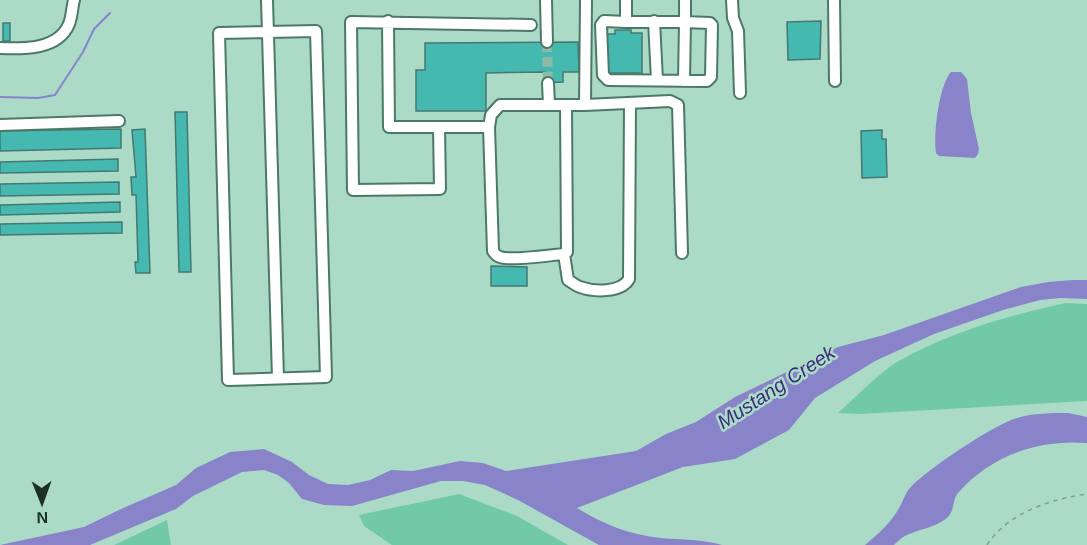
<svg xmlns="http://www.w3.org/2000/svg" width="1087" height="545" font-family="Arial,sans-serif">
  <rect width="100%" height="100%" fill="#abdbc7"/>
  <path fill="#72c9a8" d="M1066 303 1087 304V401L859 414 838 413C854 399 880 372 897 362 950 332 1007 316 1066 303Z
    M459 494 517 516 568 545H392L364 526 359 515Z
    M167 520 171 545H114Z"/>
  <path fill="#8983c9" d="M951 72H961L967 79 971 113 979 149 978 154 975 158 939 156 936 153C933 135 939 85 951 72Z
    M1073 280H1087V299L1060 298 1040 300 1003 310 934 334 875 361 815 398 789 430 735 459 683 467 577 508C603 524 630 535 661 538 682 540 702 539 722 545H599L518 500 485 485 463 481H441L352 506 324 505 302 499 289 483 278 475 264 470 242 472 193 496 176 509 90 545H0L84 527 121 509 176 485 196 468 230 452 264 449 292 462 309 475 328 484 348 485 370 480 391 470 413 471 460 461 483 463 506 471 636 451 666 434 696 422 735 397 838 347 884 335 1021 287 1048 282Z
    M1068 413 1087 417V443C1038 439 990 456 958 493 952 500 955 511 947 518 935 528 918 529 905 536 901 538 897 542 894 545H865C878 534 891 523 899 508 903 502 905 493 910 488 926 470 995 424 1017 418 1034 413 1051 413 1068 413Z"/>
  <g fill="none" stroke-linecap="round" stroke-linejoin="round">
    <path stroke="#8983c9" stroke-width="2" d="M0 97 38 98 55 95 83 52 94 29 110 13"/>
  </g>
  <path fill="#45b9b0" stroke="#447873" stroke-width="1.5" d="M821 21 820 59 788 60 787 22Z
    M3 23H10V41H3Z
    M615 30H631V33H642V73H603L604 34H615Z
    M578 42 579 72H563V82L544 83V72L486 73V111H416V70H425V43Z
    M175 112H187L191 272H179Z
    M121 129V148L0 151V131Z
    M145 129 150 273H136L135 262H138L136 195H132L131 177H136L132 130Z
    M882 130V139H886L887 177 862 178 861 131Z
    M118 159V171L0 173V162Z
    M119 182V194L0 196V184Z
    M120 202V212L0 215V205Z
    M122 222V233L0 235V224Z
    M491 266 527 267V286H491Z"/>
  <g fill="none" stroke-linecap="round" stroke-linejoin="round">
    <path stroke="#8eb9a7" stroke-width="10" stroke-dasharray="10 5" stroke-linecap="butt" d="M547 42 548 83"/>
    <g stroke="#4c7967" stroke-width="14">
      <path id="minor" d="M267 0 278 378
        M546 0 547 42
        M626 0V22H685V0
        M732 0 733 18 738 31 740 93
        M834 0 835 81
        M388 21 389 127H439L440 189 353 190 351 22 531 25
        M654 21 657 80
        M626 22 604 21 601 25 603 75 608 80 707 81 711 77 712 25 710 23 685 22 684 81
        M316 31 326 377 228 380 219 33Z
        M0 48C24 49 58 50 69 24 72 17 72 7 74 0
        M548 83 549 105
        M566 105 567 252 564 254C550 255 511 261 500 257 496 256 495 254 493 251L489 127 491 115 500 105H585L586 0
        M585 105 670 101 678 105 682 253
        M0 125 119 121
        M439 127H489
        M564 254 568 280C572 282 576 286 580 287 594 292 621 293 629 279L630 103"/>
    </g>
    <path stroke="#7ca293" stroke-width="1.5" stroke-dasharray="4.5 4.5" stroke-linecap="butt" d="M987 545C1008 513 1050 499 1087 494"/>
    <use href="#minor" stroke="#fff" stroke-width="10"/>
  </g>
  <g text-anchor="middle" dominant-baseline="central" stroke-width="5" stroke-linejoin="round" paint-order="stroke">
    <g font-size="20" font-style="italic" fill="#3d2c80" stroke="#abdbc7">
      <text transform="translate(776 387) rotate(-33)">Mustang Creek</text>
    </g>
  </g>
  <g transform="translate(42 503) rotate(179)" stroke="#abdbc7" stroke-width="4.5" paint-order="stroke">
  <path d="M0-4.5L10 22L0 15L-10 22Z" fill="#1c2f28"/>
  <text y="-9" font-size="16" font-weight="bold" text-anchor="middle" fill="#1c2f28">N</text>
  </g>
</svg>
